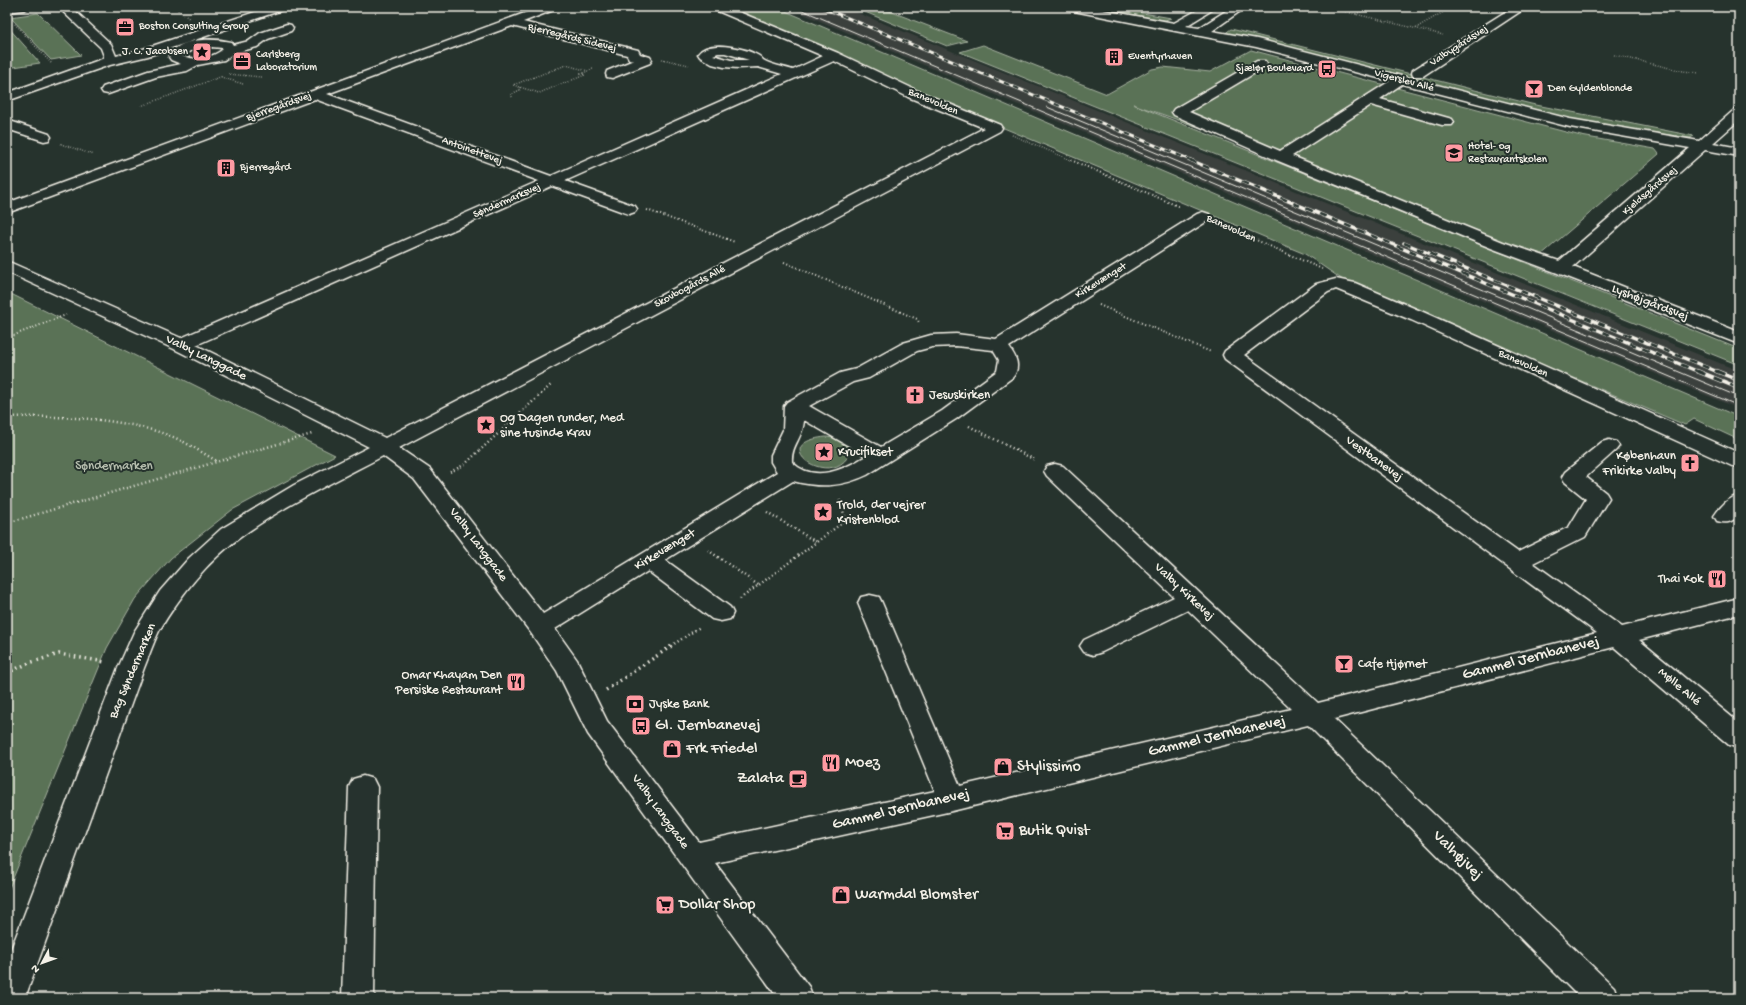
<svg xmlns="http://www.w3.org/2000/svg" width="1746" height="1005" font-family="'Gochi Hand',sans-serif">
  <rect width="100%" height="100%" fill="#26332d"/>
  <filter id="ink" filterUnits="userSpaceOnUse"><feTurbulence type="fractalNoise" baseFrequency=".025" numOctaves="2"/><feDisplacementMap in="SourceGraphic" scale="8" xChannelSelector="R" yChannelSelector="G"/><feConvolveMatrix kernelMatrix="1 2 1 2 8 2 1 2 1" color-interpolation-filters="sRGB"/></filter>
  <g filter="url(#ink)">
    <path fill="#3b403e" d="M787 7H843L1739 371V409Z"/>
    <path fill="#5a7257" stroke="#a7b2a0" d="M725 7H776L1739 417V440L1694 419 1685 425 1343 280 1305 254 968 113Z
      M853 7H879L967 41 947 46Z
      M1086 7H1109L1171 18 1165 20Z
      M38 13 81 55 51 60 10 17Z
      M7 26 40 63 7 68Z
      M1231 29 1531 104 1694 136 1690 138 1648 132 1619 129 1567 119 1224 34Z
      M983 45 1107 94 1152 69 1163 67 1210 72 1251 50 1581 136 1655 149 1659 154 1533 262 1198 127 1133 104 1739 349V365L960 52Z
      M7 292 335 455 232 510 171 558 135 599 107 648 7 893Z
      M826 437 834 438 846 444 850 453C832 492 763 443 826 437Z"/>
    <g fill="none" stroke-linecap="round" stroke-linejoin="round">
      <g stroke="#f4f1e8" stroke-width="3">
        <path id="minor" d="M7 7H30L24 10 7 12Z
          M58 7H71L111 44 116 56 140 50 270 7H287L285 9 148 56 110 65 7 101V93L102 59 104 56 101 48Z
          M541 7H558L556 9 523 22 638 50 640 54 650 57 652 60 650 63 612 78 607 77 606 74 607 71 634 60 629 59 627 55 512 26 327 94 551 176 782 74 758 67 738 68 724 67 712 64 700 57 698 54C708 39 747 48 759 56 761 57 762 59 763 60 771 65 784 67 793 70L823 56 713 9 711 7H727L838 53 918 91 1000 125 1002 128 1000 131 399 448 430 469 543 614 777 472 771 462V455L783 430 784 406 787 402 840 373 856 369 903 343 931 335 956 334 996 339 1197 214 1203 212 1209 214 1211 217 1209 220 1009 347C1016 357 1021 366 1013 377L956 419 867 475C842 487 820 488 793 481L665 560 730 607 733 613 730 619 721 621 712 619 648 571 555 629 577 660 607 721 699 842 935 791 858 603 861 597 870 595 879 597 882 603 960 786 1291 709 1188 610 1102 652 1093 655 1084 652 1080 646 1084 640 1174 597 1047 476 1044 471 1047 466 1055 464 1063 466 1318 703 1597 633 1225 359 1223 355 1225 351 1316 284 1336 279 1355 283 1423 312 1739 453V467L1732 466 1411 320 1336 289 1328 292 1244 355 1518 552 1569 527 1586 499 1565 482 1562 477 1565 472 1602 442 1609 440 1616 442 1619 446 1616 450 1586 477 1606 493 1609 498 1585 537 1533 563 1622 627 1739 598V614L1639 640 1739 723V748L1729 745 1614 647 1334 719 1614 987 1618 998H1580L1308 725 952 811 715 863 809 987 813 998H778L588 734 557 671 531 633 414 479 383 456C334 482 282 506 238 539 206 563 179 597 159 631 153 643 149 656 144 668L25 998H7V960L118 668 134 632 160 591 189 558 221 529 294 485 369 447 174 349 7 272V261L181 338 539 181 315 99 7 213V203ZM718 53H725L749 60H731L713 55ZM834 61 908 97 984 128 385 438 196 345 552 186 623 212 629 214 635 212 637 209 635 206 565 181ZM956 346 993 350 999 360 997 371 942 411 881 447 809 406 853 382 869 378 917 351 932 347ZM804 420 866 456C845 469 814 484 792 462 791 445 803 438 804 420Z
          M1063 7H1087L1174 23 1203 7H1217L1186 26 1199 28 1232 7H1246L1212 31 1257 39 1570 119 1699 141 1734 110 1739 109V120L1713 143 1739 148V156L1705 150 1573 267 1739 332V344L1555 272 1491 248 1276 160 1174 115 1172 112 1174 109 1257 61H1265L1267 64 1265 67 1189 112 1280 151 1390 81 1256 47 1069 10ZM1402 84 1570 127 1690 148 1559 261 1503 242 1292 156 1371 105 1442 125H1452L1454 122 1452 119 1380 99Z
          M1513 7H1527L1423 76H1413L1412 73 1413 70Z
          M287 24 291 25 293 28 291 31 268 39 257 47 234 53 224 60 198 65 187 71 156 77 108 94 103 93 101 90 103 87 148 71 181 64 171 60 169 57C177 37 214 38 231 42L233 45 249 41 260 33ZM211 47 223 48V49C213 58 194 61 182 56L195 49Z
          M7 120 49 134 51 137 49 140 44 141 7 129Z
          M1739 495V515C1732 522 1727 524 1717 521L1714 516C1720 507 1728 498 1739 495Z
          M363 776 373 779 377 787 374 998H342L349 787 353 779Z"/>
      </g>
      <path stroke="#f4f1e8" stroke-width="1.5" stroke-dasharray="0.5 2" stroke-linecap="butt" d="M174 7 190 19
        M1041 7 1050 9
        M1326 7 1443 35
        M1356 14 1366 9V7
        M15 24 51 63
        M1416 28 1452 7
        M1614 55 1683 71 1699 73
        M662 59 689 65
        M588 71 566 65 513 85 539 93 585 75 581 74 593 69
        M228 74 261 77
        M221 77 243 84
        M512 97 511 94 520 90V87
        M141 106 223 76
        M1012 135 1073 161
        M61 144 94 155"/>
      <path stroke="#f4f1e8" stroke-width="2" stroke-dasharray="1 2.5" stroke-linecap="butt" d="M1071 160 1180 207
        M647 210 735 242
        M1222 225 1322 269
        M784 262 917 319 920 324
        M1099 305 1211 352
        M7 338 66 315"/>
      <path stroke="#f4f1e8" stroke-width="2.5" stroke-dasharray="1 3" stroke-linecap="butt" d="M7 417C59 416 115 417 165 434 184 440 200 452 217 461
        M969 426 1035 460
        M450 472 464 465 552 384
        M767 512 816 542
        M7 523 312 434
        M708 550 758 585
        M740 599 846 520 839 498
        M671 646 700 627"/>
      <path stroke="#f4f1e8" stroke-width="3.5" stroke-dasharray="1.5 4" stroke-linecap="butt" d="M7 673 29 663 59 654 105 662
        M606 690 673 645"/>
      <use href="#minor" fill="#26332d" fill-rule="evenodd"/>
      <path stroke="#f4f1e8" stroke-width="1" d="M795 7 1739 406
        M1047 107 1739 397"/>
      <g stroke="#f4f1e8" stroke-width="3">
        <path id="rail-far2" d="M821 7 1193 161"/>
      </g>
      <g stroke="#f4f1e8" stroke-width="3.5">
        <path id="rail-far1" d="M1190 160 1699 372
          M1404 243 1718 372"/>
      </g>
      <g stroke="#f4f1e8" stroke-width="4.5">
        <path id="rail" d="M1697 371 1739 388
          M1716 371 1739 380"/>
      </g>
      <use href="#rail-far2" stroke="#26332d" stroke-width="2" stroke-dasharray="5.5" stroke-linecap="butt"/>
      <use href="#rail-far1" stroke="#26332d" stroke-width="2.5" stroke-dasharray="7" stroke-linecap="butt"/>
      <use href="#rail" stroke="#26332d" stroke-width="3" stroke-dasharray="9" stroke-linecap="butt"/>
    </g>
  </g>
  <defs>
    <g id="office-square" transform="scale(1)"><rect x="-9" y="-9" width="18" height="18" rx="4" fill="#ff9aa2" stroke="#26332d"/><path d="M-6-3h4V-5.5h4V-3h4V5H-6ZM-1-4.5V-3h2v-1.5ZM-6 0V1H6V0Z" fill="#111"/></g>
    <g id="sight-square" transform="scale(1)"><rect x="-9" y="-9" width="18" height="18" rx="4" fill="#ff9aa2" stroke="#26332d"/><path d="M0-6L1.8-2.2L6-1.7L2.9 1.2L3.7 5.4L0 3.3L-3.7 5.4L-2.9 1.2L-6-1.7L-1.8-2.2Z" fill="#111"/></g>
    <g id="building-square" transform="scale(1)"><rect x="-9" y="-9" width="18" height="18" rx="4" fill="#ff9aa2" stroke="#26332d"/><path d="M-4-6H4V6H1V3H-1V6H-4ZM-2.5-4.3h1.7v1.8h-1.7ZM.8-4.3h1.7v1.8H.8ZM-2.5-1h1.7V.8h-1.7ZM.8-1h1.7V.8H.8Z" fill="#111"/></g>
    <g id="bus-square" transform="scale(1)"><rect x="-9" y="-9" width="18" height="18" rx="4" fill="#ff9aa2" stroke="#26332d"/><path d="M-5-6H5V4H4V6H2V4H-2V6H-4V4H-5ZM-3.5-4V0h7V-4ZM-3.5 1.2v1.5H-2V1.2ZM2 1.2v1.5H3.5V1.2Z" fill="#111"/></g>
    <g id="bar-square" transform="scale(1)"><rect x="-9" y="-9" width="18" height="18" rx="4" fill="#ff9aa2" stroke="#26332d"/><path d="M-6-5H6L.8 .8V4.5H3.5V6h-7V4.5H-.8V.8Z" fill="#111"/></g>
    <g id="university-square" transform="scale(1)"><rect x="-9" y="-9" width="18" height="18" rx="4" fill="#ff9aa2" stroke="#26332d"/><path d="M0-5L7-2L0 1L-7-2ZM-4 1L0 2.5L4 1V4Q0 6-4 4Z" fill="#111"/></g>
    <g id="church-square" transform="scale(1)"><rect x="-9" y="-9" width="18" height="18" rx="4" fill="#ff9aa2" stroke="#26332d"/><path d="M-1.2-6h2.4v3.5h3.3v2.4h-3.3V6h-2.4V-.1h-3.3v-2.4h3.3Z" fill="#111"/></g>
    <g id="restaurant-square" transform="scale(1)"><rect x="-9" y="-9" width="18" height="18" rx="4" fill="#ff9aa2" stroke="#26332d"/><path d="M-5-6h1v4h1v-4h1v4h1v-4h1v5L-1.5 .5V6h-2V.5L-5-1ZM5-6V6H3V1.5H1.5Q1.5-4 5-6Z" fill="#111"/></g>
    <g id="bank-square" transform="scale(1)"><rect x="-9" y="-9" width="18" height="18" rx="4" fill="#ff9aa2" stroke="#26332d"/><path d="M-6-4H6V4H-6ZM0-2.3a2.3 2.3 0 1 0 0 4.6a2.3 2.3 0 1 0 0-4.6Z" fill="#111"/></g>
    <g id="shop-square" transform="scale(1)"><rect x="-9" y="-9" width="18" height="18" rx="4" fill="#ff9aa2" stroke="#26332d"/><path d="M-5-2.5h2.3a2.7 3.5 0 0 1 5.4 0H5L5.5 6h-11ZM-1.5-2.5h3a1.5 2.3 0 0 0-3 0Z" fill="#111"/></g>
    <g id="cafe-square" transform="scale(1)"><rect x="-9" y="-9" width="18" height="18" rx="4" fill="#ff9aa2" stroke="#26332d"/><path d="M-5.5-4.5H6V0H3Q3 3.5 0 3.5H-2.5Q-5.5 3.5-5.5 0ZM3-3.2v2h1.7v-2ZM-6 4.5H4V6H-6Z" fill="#111"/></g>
    <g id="supermarket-square" transform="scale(1)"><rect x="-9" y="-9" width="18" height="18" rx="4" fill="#ff9aa2" stroke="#26332d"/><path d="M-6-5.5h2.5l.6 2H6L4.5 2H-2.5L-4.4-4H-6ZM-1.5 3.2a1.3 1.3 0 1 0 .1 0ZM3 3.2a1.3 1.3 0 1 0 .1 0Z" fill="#111"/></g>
  </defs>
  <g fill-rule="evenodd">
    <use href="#office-square" x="125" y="27"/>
    <use href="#sight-square" x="202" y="52"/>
    <use href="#building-square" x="1114" y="57"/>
    <use href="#office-square" x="242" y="61"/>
    <use href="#bus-square" x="1327" y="69"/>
    <use href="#bar-square" x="1534" y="89"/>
    <use href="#university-square" x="1454" y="153"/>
    <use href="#building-square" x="226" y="168"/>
    <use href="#church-square" x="915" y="395"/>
    <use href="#sight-square" x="486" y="425"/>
    <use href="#sight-square" x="824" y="452"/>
    <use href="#church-square" x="1690" y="463"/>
    <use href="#sight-square" x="823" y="512"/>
    <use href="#restaurant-square" x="1717" y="579"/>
    <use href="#bar-square" x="1344" y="664"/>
    <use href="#restaurant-square" x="516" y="682"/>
    <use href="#bank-square" x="635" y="704"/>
    <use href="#bus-square" x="641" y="726"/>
    <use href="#shop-square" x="672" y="749"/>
    <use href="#restaurant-square" x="831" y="763"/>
    <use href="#shop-square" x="1003" y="767"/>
    <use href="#cafe-square" x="798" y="779"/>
    <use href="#supermarket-square" x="1005" y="831"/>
    <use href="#shop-square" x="841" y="895"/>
    <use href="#supermarket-square" x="665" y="905"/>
  </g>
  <g text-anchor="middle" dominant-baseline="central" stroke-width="4" stroke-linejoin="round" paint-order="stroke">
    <g font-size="11" fill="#f4f1e8" stroke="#26332d" text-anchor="start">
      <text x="139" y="27">Boston Consulting Group</text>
      <text x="188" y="52" text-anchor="end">J. C. Jacobsen</text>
      <text x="256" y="55">Carlsberg<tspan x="256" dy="13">Laboratorium</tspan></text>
      <text x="1128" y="57">Eventyrhaven</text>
      <text x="1313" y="69" text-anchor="end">Sjælør Boulevard</text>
      <text x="1548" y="89">Den Gyldenblonde</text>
      <text x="1468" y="147">Hotel- og<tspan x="1468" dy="13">Restaurantskolen</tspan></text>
      <text x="240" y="168">Bjerregård</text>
    </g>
    <g font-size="11" fill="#f4f1e8" stroke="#26332d">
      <text transform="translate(572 38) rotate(14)">Bjerregårds Sidevej</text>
      <text transform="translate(1459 46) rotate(-33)">Valbygårdsvej</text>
      <text transform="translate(1404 81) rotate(15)">Vigerslev Allé</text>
      <text transform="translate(933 102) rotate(23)">Banevolden</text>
      <text transform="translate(279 107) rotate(-20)">Bjerregårdsvej</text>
      <text transform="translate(472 151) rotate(20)">Antoinettevej</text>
      <text transform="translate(1650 191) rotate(-41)">Kjeldsgårdsvej</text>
      <text transform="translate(507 201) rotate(-24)">Søndermarksvej</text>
      <text transform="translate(1231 229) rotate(24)">Banevolden</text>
      <text transform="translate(1101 281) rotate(-32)">Kirkevænget</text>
      <text transform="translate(690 287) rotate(-28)">Skovbogårds Allé</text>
      <text transform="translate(1523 364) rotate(24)">Banevolden</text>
    </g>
    <g font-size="13" fill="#f4f1e8" stroke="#26332d">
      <text transform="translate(1650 303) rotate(21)">Lyshøjgårdsvej</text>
      <text transform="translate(206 358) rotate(26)">Valby Langgade</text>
      <text transform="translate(1374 459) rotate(36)">Vestbanevej</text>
      <text transform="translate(478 545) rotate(53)">Valby Langgade</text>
      <text transform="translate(665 550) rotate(-31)">Kirkevænget</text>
      <text transform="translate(1184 592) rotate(43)">Valby Kirkevej</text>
      <text transform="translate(133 671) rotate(-67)">Bag Søndermarken</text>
      <text transform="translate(1679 687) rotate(40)">Mølle Allé</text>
      <text transform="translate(660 812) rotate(54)">Valby Langgade</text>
    </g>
    <g font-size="13" fill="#f4f1e8" stroke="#26332d" text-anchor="start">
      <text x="929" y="395">Jesuskirken</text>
      <text x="500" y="418">Og Dagen runder, Med<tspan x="500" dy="15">sine tusinde Krav</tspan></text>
      <text x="838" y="452">Krucifikset</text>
      <text x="1676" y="456" text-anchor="end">København<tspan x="1676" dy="15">Frikirke Valby</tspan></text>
      <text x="837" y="505">Trold, der vejrer<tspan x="837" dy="15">Kristenblod</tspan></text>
      <text x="1703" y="579" text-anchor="end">Thai Kok</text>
      <text x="1358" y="664">Cafe Hjørnet</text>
      <text x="502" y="675" text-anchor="end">Omar Khayam Den<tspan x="502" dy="15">Persiske Restaurant</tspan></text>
      <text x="649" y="704">Jyske Bank</text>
    </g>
    <g font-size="13" fill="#b6beae" stroke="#26332d">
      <text x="114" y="466">Søndermarken</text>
    </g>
    <g font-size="16" fill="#f4f1e8" stroke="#26332d">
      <text transform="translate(1531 659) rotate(-14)">Gammel Jernbanevej</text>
      <text transform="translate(1217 737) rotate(-13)">Gammel Jernbanevej</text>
      <text transform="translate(901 810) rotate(-13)">Gammel Jernbanevej</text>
      <text transform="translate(1457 856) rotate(44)">Valhøjvej</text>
    </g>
    <g font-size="16" fill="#f4f1e8" stroke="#26332d" text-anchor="start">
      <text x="655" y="726">Gl. Jernbanevej</text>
      <text x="686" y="749">Frk Friedel</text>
      <text x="845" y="763">Moez</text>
      <text x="1017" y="767">Stylissimo</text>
      <text x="784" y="779" text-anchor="end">Zalata</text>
      <text x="1019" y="831">Butik Qvist</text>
      <text x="855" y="895">Warmdal Blomster</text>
      <text x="679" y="905">Dollar Shop</text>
    </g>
  </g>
  <rect width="1746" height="1005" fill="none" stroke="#26332d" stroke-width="24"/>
  <rect x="12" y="12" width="1722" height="981" fill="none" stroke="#f4f1e8" stroke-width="1.5" filter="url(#ink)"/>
  <g transform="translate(42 963) rotate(229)" stroke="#26332d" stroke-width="3" paint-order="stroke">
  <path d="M0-3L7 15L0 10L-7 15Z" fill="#f4f1e8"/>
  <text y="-6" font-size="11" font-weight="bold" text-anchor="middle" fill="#f4f1e8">N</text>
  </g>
</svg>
